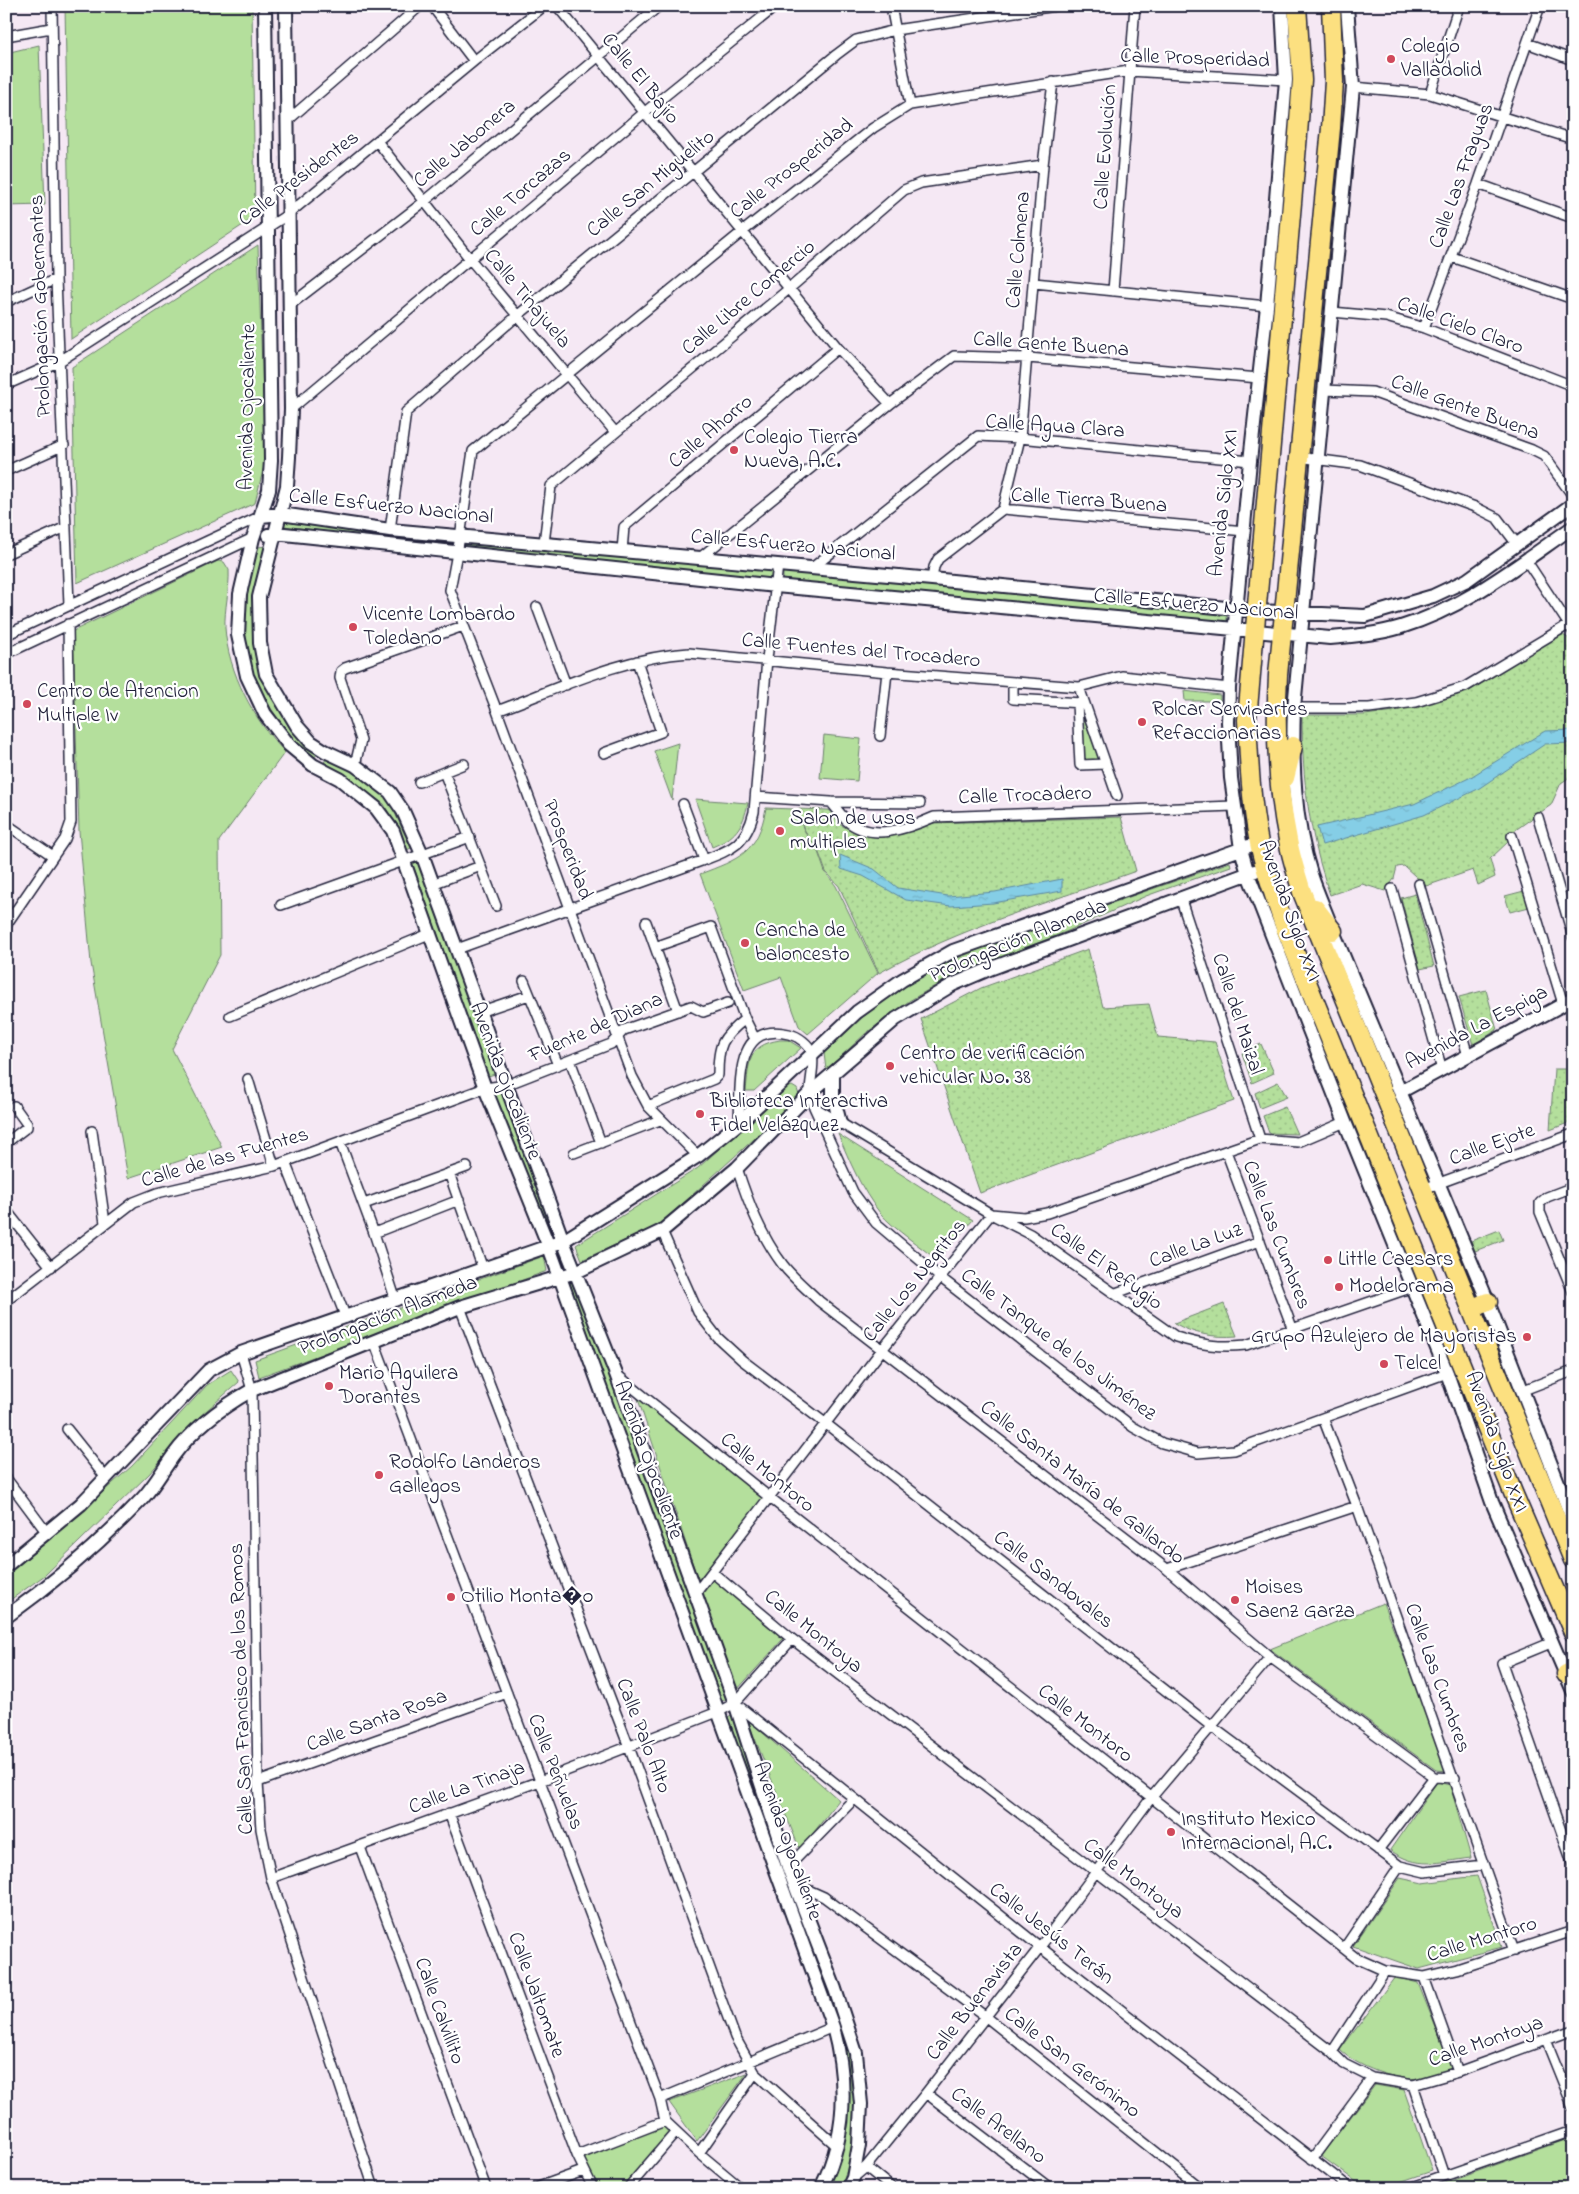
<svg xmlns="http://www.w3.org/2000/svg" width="1579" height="2194" font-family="'Indie Flower',sans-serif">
  <defs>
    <pattern id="grass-dots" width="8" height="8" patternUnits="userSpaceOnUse" patternTransform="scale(1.25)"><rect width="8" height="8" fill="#b4df9c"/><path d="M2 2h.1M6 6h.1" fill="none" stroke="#9abf87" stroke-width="1.8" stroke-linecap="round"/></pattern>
    <pattern id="water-ripples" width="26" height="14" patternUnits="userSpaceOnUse" patternTransform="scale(1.25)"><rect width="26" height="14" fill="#85cee6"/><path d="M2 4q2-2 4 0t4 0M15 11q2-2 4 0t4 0" fill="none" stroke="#73b1c6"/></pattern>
  </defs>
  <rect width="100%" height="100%" fill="#f5e8f4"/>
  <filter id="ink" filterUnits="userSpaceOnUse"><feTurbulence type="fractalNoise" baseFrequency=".02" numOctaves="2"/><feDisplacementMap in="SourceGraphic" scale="10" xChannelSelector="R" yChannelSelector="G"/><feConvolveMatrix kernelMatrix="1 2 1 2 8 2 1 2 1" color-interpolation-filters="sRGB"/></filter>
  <g filter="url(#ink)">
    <path fill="url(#grass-dots)" stroke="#6b806c" d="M1563 635 1568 638 1573 645V775L1561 783 1551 805 1514 831 1509 841 1490 859 1495 877 1478 885 1473 870 1426 886 1404 866 1397 867 1394 879 1385 891 1362 884 1330 895C1309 834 1302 780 1302 715H1365L1395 711 1448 698 1469 691 1557 636Z
      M795 809 829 810 841 825 858 834 883 837 934 823 1121 817 1136 871C1049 902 960 928 879 973L839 886 826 872 816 845 808 837Z
      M1524 891 1529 907 1510 912 1505 896Z
      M1415 894 1434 966 1420 969 1401 898Z
      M1088 949 1103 1007 1149 1004 1158 1037 1215 1042 1234 1101 980 1193 921 1019 981 988Z
      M1486 990 1497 1030 1473 1045 1459 997Z
      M1261 1044 1274 1073 1252 1083 1242 1053Z
      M1568 1063H1573V1121L1550 1130 1554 1069H1568Z
      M1278 1082 1287 1097 1260 1108 1255 1093Z
      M1285 1107 1297 1134 1269 1133 1263 1116Z
      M1499 1230 1503 1240 1475 1251 1471 1241Z
      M1224 1304 1237 1336C1214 1338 1193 1334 1174 1323Z"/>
    <path fill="#b4df9c" stroke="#6b806c" d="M65 6H252L255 217 71 339Z
      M39 45 45 205 6 206V53Z
      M258 245 265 462 255 503 77 583 72 367Z
      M285 519 450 542V548L284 526Z
      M463 540 772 569 770 581 462 550Z
      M266 546 254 593 253 623 255 646 319 753 312 759C245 688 232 642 258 547Z
      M218 561 224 562 229 570C230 589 224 609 225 628 228 672 254 721 285 752L219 841 220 955 172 1049 222 1147 128 1178 91 963 79 831 73 631Z
      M783 571 1227 612V623L783 583Z
      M1184 691 1220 695V701H1185Z
      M1083 716 1099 759V760H1084Z
      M824 735 861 739 857 781 820 778Z
      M678 743 672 800 654 751Z
      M328 757 364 780 389 800 411 848 407 850 384 804 324 762Z
      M695 799 748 803C743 827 735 838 712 847Z
      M766 808 794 809 808 838 816 846 825 872 836 886 878 973 808 1034 799 1026 781 977 744 990 700 874C739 859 758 853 766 808Z
      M418 861 495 1074 488 1076 412 862Z
      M1230 862 1231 866 1146 896 1068 931 947 979 909 1001 865 1034 826 1070 824 1053 860 1019 901 988 937 967 982 948Z
      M780 1040H788L801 1048 754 1091H746C749 1063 747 1045 780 1040Z
      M792 1086 797 1089 799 1095 796 1101 659 1225 582 1260 576 1245 698 1168 786 1088Z
      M502 1089 555 1235 550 1236 494 1092Z
      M838 1134 973 1220 937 1260C920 1246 895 1230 880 1213 861 1189 850 1162 838 1134Z
      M544 1256 547 1271 259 1377 255 1360Z
      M574 1280 728 1699 721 1701 567 1282Z
      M231 1370 239 1382 199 1417 149 1474 45 1575 6 1603V1575L47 1542 132 1466 207 1385Z
      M636 1393 766 1500 698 1580Z
      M713 1580 783 1639 736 1691 702 1595Z
      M1383 1603 1449 1771 1436 1770 1270 1649Z
      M733 1714 790 1887 842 2026 849 2054 855 2109 854 2148 841 2188H827L836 2172 849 2123 846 2088 726 1718Z
      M747 1719 839 1800 800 1850Z
      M1437 1782 1450 1785 1471 1858C1438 1862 1418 1870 1390 1850Z
      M1477 1876 1502 1947 1419 1969 1353 1946 1400 1878 1423 1883Z
      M1395 1977 1418 1983 1453 2070C1442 2073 1430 2076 1419 2078 1397 2082 1356 2066 1340 2050Z
      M747 2073 697 2141 669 2102Z
      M1375 2085 1404 2090 1432 2171 1382 2188H1365L1321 2156Z
      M664 2125 669 2133 623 2188H600L594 2181 583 2159Z
      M1571 2138 1573 2143V2188H1431Z"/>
    <path fill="url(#water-ripples)" stroke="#5d89a2" d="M1573 730V743L1545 744 1478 789 1424 815 1322 845 1317 827 1414 804 1469 778 1545 731Z
      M840 855 874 869 898 888 948 896 995 892 1062 879V891L993 903 951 906 906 900 863 876 841 869Z"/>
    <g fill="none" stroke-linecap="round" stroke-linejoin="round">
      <g stroke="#22223b" stroke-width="12">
        <path id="street" d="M52 6 56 279 69 605
          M432 6 474 61
          M557 6 838 348 890 404
          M891 6 910 105
          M6 36 51 28
          M1527 43 1573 60
          M1353 87 1430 94 1573 139
          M1430 94 1459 6
          M287 121 420 6
          M377 141 470 259 615 432
          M1478 184 1573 218
          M1452 257 1573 299
          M1034 283 1267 306
          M1113 291 1135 6
          M6 302 56 279
          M290 305 425 201 659 6
          M1332 312 1386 317 1424 328 1573 386
          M1424 328 1478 184 1540 6
          M6 385 60 361 287 215 474 61 544 6
          M1324 390 1372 392 1532 450 1544 456 1573 496
          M291 409 645 112 776 6
          M1298 457 1360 465 1475 507 1497 518 1516 543
          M6 471 64 445
          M1003 509 1020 438 1043 165 1053 82
          M390 530 406 412 517 316 836 55 856 40 895 30 1056 6
          M544 543 551 486 790 288 904 190 921 183 1043 165
          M622 551 624 527 838 348
          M6 554 66 527
          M701 557 890 404 954 356 1028 358 1259 378
          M1526 560 1573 631
          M812 568 978 436 1020 438 1250 461
          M932 579 934 567 938 559 1003 509 1245 531
          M537 607 566 685
          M6 635 261 516
          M6 654 253 538
          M1013 683V699L1082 703
          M1079 687 1117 796
          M1077 703 1080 765 1106 764
          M1294 708H1369L1416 702 1465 687 1573 622
          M497 711C559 688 623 657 689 653L887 672 1079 687 1122 676 1229 688
          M880 736 887 672
          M604 753 661 732 637 661
          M355 765 361 740 340 678 341 671 345 668 463 626
          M444 772 496 906
          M419 782 464 764
          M756 797 831 802 920 803
          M831 802C836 808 841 815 846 820 871 842 907 829 934 817L1234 806
          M683 804 704 860
          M1538 817 1573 937
          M6 824 53 856
          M1512 836 1563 1004
          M432 884 481 866
          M1419 884 1468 1056
          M1392 889 1442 1070
          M1181 900 1260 1139
          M281 905 470 837
          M646 922 678 1011
          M6 925 65 839 71 822 68 624
          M655 947 711 927 745 1019 755 1039
          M457 949 704 860C733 849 746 844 754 812L767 659 778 565
          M524 981 558 1065
          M479 1012 529 995
          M230 1016 429 934
          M570 1060 601 1143
          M248 1079 274 1166
          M648 1106 714 1079 718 1075C718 1045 721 1038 745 1019
          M814 1107 853 1192 876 1223 941 1278 1133 1427 1162 1443 1198 1453 1234 1450 1447 1373
          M739 1123C741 1087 733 1021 789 1034 798 1036 809 1044 812 1053 815 1064 810 1080 810 1092 811 1097 813 1102 814 1107L991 1214 1030 1234 1176 1337C1201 1345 1220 1348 1246 1345L1413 1287
          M92 1131 105 1223
          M340 1142 374 1233 396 1301
          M6 1143 27 1127V1124L14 1106
          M1226 1151 1293 1330
          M574 1153 660 1120
          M698 1156 648 1106 632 1076 497 711 450 590 460 537 473 451 742 232 873 128 910 105 1129 71 1286 80
          M285 1162 346 1318
          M737 1168C748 1202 761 1236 783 1265 793 1278 807 1289 819 1301L1167 1569 1270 1657 1434 1777 1455 1778
          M449 1173 483 1269
          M1573 1187 1547 1197 1540 1203V1212L1573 1292
          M1423 1189 1573 1134
          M364 1204 467 1167
          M6 1210 51 1267
          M662 1231 698 1312 718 1338 742 1360 825 1423 1211 1726 1400 1866 1425 1872 1483 1865
          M374 1233 459 1200
          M1116 1293 1260 1241
          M6 1301 134 1202 157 1193 274 1166 485 1088 506 1085 611 1044 624 1030 691 1006 703 1012 728 1003
          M460 1307 629 1747 735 2037 755 2073 838 2147
          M374 1341 660 2099 665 2121 699 2153 741 2188
          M241 1353 252 1390 258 1782 261 1829 271 1878 374 2188
          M616 1374 769 1497 1356 1958 1385 1971 1424 1977 1457 1969 1573 1931
          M1521 1391 1573 1371
          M1323 1418 1357 1506 1514 1951
          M67 1429 106 1478
          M6 1478 47 1533
          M1167 1569 1357 1506
          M712 1572 792 1639 1332 2052 1344 2064 1372 2078 1413 2085 1458 2072 1573 2030
          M695 1594 881 1351 991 1214 1024 1217 1047 1213 1260 1139 1298 1142 1345 1122
          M1553 1642 1502 1663 1573 1865
          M735 1703 1040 1947 1350 2188
          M258 1782 507 1693
          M449 1813 577 2155 593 2188
          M360 1847 486 2188
          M1378 1850 1434 1777
          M788 1867 854 1799
          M271 1878 540 1781 720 1711 735 1703 792 1639
          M795 1884 824 1897 985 2016 1201 2188
          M1345 1947 1400 1866
          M1424 1977 1458 2072
          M1546 2040 1573 2107
          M1332 2052 1385 1971
          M1413 2085 1444 2176
          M926 2093 1050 2188
          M660 2099 833 2027
          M699 2153 755 2073
          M577 2155 665 2121
          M1312 2159 1372 2078
          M866 2167 892 2188
          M853 2178 866 2167 926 2093 1040 1947 1151 1798 1270 1657
          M536 2188 583 2171
          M628 2188 676 2132
          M1410 2188 1573 2131"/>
      </g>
      <g stroke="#22223b" stroke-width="16">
        <path id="secondary" d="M265 6 271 460 269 490 253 538 240 594 238 635 247 676 265 714 289 745 313 765 340 779 376 808 393 831 485 1088 549 1247 833 2027C848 2082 847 2136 821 2188
          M286 6 291 409 289 457 287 486 259 597 260 643 266 674 297 726 311 742 325 751 355 765 390 792 403 811 422 854 563 1241 616 1374 735 1703 788 1867 835 1989 856 2053 861 2104 859 2145 853 2178 848 2188
          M1282 6 1286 80 1267 306 1250 461 1229 688 1228 722 1231 778 1241 849 1248 874 1345 1122 1447 1373 1492 1502 1573 1691
          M1347 6 1353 87 1294 708C1292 763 1294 821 1311 874 1317 893 1326 912 1333 931L1488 1302 1573 1521
          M261 516 281 514 390 530 932 579 1257 611 1365 616 1433 596 1467 580 1573 504
          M268 535 275 533 776 586 1330 638C1354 636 1378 634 1401 627 1465 608 1518 565 1573 527
          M833 1074V1095L840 1123
          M1400 1092 1573 999
          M6 1566 81 1504 209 1370 241 1353 563 1241 698 1156 739 1123 857 1012 902 980 953 951 1249 846
          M6 1617C55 1582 101 1542 142 1499 154 1486 163 1470 173 1456 194 1427 222 1407 252 1390L460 1307 576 1272 662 1231 737 1168 810 1093 896 1019 952 985 992 968 1255 871"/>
      </g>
      <g stroke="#22223b" stroke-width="21">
        <path id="highway" d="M1297 6 1302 80 1298 134 1247 720C1249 761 1251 803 1259 843 1265 871 1275 898 1284 925L1514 1495 1573 1632
          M1331 6 1334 81 1331 128 1278 675C1275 730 1277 786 1288 840 1291 857 1297 875 1302 892L1573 1560
          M1285 778 1293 746
          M1315 908 1333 931
          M1472 1308 1488 1302
          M1566 1674 1573 1671"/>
      </g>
      <use href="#street" stroke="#fff" stroke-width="9"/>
      <use href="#secondary" stroke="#fff" stroke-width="12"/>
      <use href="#highway" stroke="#fce080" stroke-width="18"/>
    </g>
  </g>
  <g fill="#d1495b" stroke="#fff" stroke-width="2">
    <circle cx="1391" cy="59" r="5"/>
    <circle cx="734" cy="450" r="5"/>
    <circle cx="353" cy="627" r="5"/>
    <circle cx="27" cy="704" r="5"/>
    <circle cx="1142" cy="722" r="5"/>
    <circle cx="780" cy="831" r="5"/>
    <circle cx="745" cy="943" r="5"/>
    <circle cx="890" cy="1066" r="5"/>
    <circle cx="700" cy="1114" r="5"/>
    <circle cx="1328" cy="1260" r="5"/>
    <circle cx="1339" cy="1287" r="5"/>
    <circle cx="1527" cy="1337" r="5"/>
    <circle cx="1384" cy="1364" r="5"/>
    <circle cx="329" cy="1386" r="5"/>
    <circle cx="379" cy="1475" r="5"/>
    <circle cx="451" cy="1597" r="5"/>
    <circle cx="1235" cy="1600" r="5"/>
    <circle cx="1171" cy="1832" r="5"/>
  </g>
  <g text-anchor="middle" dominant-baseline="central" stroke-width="4.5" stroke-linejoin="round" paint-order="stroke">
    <g font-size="21" fill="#22223b" stroke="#fff" text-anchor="start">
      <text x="1401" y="47">Colegio<tspan x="1401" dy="24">Valladolid</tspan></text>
      <text x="744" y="438">Colegio Tierra<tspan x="744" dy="24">Nueva, A.C.</tspan></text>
      <text x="363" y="615">Vicente Lombardo<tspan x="363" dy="24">Toledano</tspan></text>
      <text x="37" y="692">Centro de Atencion<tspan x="37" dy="24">Multiple Iv</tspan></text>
      <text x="1152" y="710">Rolcar Servipartes<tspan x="1152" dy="24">Refaccionarias</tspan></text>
      <text x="790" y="819">Salon de usos<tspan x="790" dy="24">multiples</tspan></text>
      <text x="755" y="931">Cancha de<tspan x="755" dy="24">baloncesto</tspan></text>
      <text x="900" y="1054">Centro de verificación<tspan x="900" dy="24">vehicular No. 38</tspan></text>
      <text x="710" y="1102">Biblioteca Interactiva<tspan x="710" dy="24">Fidel Velázquez</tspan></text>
      <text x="1338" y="1260">Little Caesars</text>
      <text x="1349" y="1287">Modelorama</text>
      <text x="1517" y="1337" text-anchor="end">Grupo Azulejero de Mayoristas</text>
      <text x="1394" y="1364">Telcel</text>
      <text x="339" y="1374">Mario Aguilera<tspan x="339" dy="24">Dorantes</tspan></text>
      <text x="389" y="1463">Rodolfo Landeros<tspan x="389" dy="24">Gallegos</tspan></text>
      <text x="1245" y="1588">Moises<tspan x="1245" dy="24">Saenz Garza</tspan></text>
      <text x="461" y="1597">Otilio Monta�o</text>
      <text x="1181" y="1820">Instituto Mexico<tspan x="1181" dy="24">Internacional, A.C.</tspan></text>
    </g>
    <g font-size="21" fill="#22223b" stroke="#fff">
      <text transform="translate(1195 59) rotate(2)">Calle Prosperidad</text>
      <text transform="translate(640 79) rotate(51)">Calle El Bajío</text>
      <text transform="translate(465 144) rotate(-40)">Calle Jabonera</text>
      <text transform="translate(1106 147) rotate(-86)">Calle Evolución</text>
      <text transform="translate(792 169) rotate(-38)">Calle Prosperidad</text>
      <text transform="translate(1462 176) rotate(-70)">Calle Las Fraguas</text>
      <text transform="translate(299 179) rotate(-37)">Calle Presidentes</text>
      <text transform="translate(651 184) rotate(-39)">Calle San Miguelito</text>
      <text transform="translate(521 193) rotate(-40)">Calle Torcazas</text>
      <text transform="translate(1019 250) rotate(-85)">Calle Colmena</text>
      <text transform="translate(749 298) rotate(-40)">Calle Libre Comercio</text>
      <text transform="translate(527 299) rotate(50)">Calle Tinajuela</text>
      <text transform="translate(41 306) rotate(-92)">Prolongación Gobernantes</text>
      <text transform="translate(1460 326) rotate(20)">Calle Cielo Claro</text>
      <text transform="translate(1051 345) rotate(4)">Calle Gente Buena</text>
      <text transform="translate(248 407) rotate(-89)">Avenida Ojocaliente</text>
      <text transform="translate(1465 408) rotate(20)">Calle Gente Buena</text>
      <text transform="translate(1055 427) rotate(4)">Calle Agua Clara</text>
      <text transform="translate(711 432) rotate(-40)">Calle Ahorro</text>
      <text transform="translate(1089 501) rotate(4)">Calle Tierra Buena</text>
      <text transform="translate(1224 503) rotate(-84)">Avenida Siglo XXI</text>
      <text transform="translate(391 507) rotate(6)">Calle Esfuerzo Nacional</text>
      <text transform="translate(793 546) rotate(5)">Calle Esfuerzo Nacional</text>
      <text transform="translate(1196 605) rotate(5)">Calle Esfuerzo Nacional</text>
      <text transform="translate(861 651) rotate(5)">Calle Fuentes del Trocadero</text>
      <text transform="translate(1025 796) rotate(-2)">Calle Trocadero</text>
      <text transform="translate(567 850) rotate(69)">Prosperidad</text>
      <text transform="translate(1289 911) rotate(70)">Avenida Siglo XXI</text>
      <text transform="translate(1018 941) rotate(-22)">Prolongación Alameda</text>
      <text transform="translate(1237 1014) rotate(72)">Calle del Maizal</text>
      <text transform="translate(596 1028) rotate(-24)">Fuente de Diana</text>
      <text transform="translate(1477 1028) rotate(-28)">Avenida La Espiga</text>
      <text transform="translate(505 1081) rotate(69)">Avenida Ojocaliente</text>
      <text transform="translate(1492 1145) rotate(-20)">Calle Ejote</text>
      <text transform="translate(225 1158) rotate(-16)">Calle de las Fuentes</text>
      <text transform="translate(1276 1235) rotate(69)">Calle Las Cumbres</text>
      <text transform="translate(1196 1246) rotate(-20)">Calle La Luz</text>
      <text transform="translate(1106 1267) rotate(36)">Calle El Refugio</text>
      <text transform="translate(915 1281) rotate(-51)">Calle Los Negritos</text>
      <text transform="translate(388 1316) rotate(-21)">Prolongación Alameda</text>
      <text transform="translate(1058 1345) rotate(37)">Calle Tanque de los Jiménez</text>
      <text transform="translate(1496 1442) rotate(70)">Avenida Siglo XXI</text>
      <text transform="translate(648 1460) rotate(70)">Avenida Ojocaliente</text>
      <text transform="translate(767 1473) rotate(39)">Calle Montoro</text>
      <text transform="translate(1082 1483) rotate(38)">Calle Santa María de Gallardo</text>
      <text transform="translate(1053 1580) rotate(38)">Calle Sandovales</text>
      <text transform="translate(813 1632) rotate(39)">Calle Montoya</text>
      <text transform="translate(1437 1678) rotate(70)">Calle Las Cumbres</text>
      <text transform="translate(242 1689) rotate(-92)">Calle San Francisco de los Romos</text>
      <text transform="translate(377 1721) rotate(-20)">Calle Santa Rosa</text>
      <text transform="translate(1085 1724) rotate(38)">Calle Montoro</text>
      <text transform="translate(643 1736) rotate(69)">Calle Palo Alto</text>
      <text transform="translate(555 1772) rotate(69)">Calle Peñuelas</text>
      <text transform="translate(467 1788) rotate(-20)">Calle La Tinaja</text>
      <text transform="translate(787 1841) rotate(70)">Avenida Ojocaliente</text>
      <text transform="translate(1133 1879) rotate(37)">Calle Montoya</text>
      <text transform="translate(1051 1934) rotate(38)">Calle Jesús Terán</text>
      <text transform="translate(1482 1940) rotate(-17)">Calle Montoro</text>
      <text transform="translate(536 1995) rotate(70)">Calle Jaltomate</text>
      <text transform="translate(975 2002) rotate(-52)">Calle Buenavista</text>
      <text transform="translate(439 2011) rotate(70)">Calle Calvillito</text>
      <text transform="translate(1486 2042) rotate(-19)">Calle Montoya</text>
      <text transform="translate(1072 2063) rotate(38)">Calle San Gerónimo</text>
      <text transform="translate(998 2126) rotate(37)">Calle Arellano</text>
    </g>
  </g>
  <rect width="1579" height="2194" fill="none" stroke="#fff" stroke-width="25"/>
  <rect x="12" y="12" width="1554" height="2169" fill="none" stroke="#22223b" stroke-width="2" filter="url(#ink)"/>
</svg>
